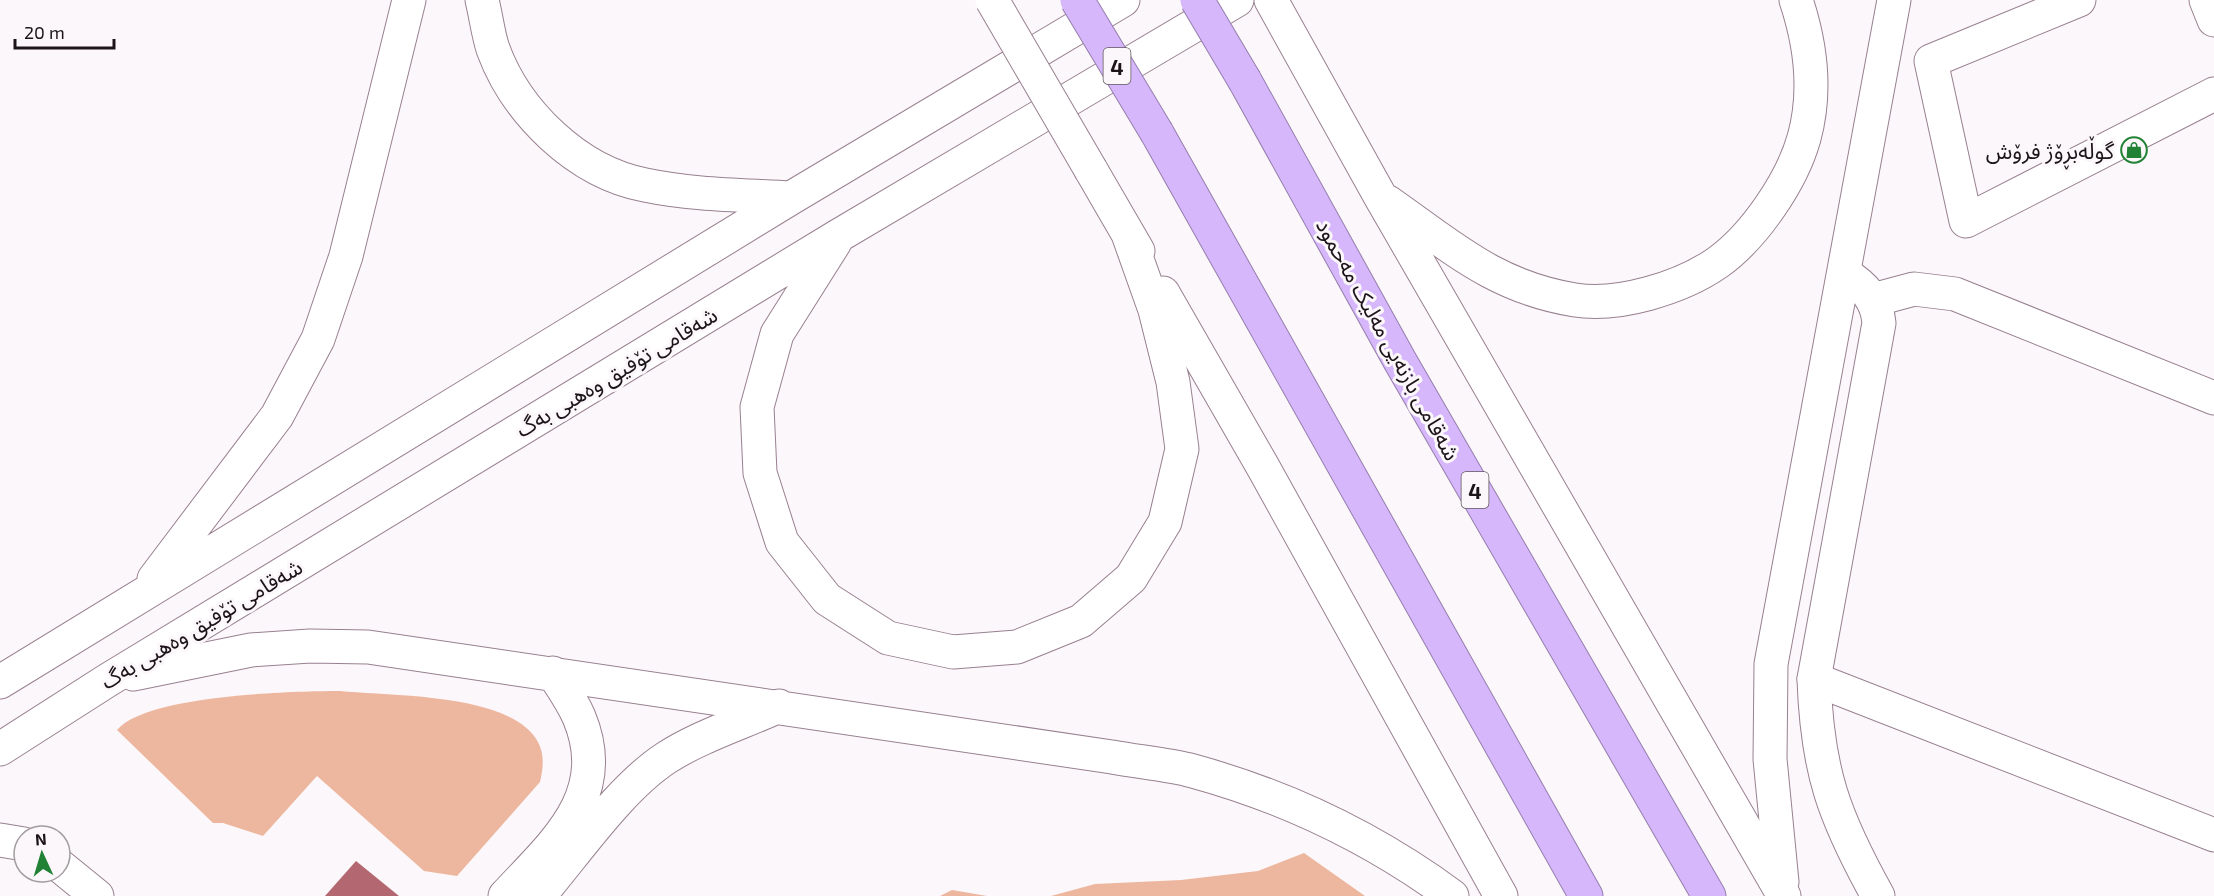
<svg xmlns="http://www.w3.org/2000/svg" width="2214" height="896" font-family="'Exo 2','Noto Sans Arabic',sans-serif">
  <rect width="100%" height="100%" fill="#fcf7fa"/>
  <path fill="#edb79f" d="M340 691C390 696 512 693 538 742 545 755 543 769 540 782L457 876 424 871 317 776 263 836 223 823H213L117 730C145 695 294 691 340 691Z
    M1304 853 1365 896H1051L1095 884 1181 880 1258 871Z
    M952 890 987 896H940Z"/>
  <path fill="#b36770" d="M356 861 399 896H325Z"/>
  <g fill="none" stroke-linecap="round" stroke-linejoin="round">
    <g stroke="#988090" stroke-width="35">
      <path id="street" d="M2079 0 1931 61 1966 221 2214 94
        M2206 0 2214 20
        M1873 300 1914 289 1955 294 2214 398
        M1814 679 2214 835
        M0 840 24 844
        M60 866 97 896"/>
    </g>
    <g stroke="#988090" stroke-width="35">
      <path id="secondary" d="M482 0C486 16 488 34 493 49 516 112 577 172 645 185 693 195 742 195 791 198
        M1271 0 1380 196 1784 896
        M1091 170 1138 251
        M1388 202C1452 247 1495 287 1575 300 1618 307 1681 288 1717 263 1754 237 1792 181 1804 138 1817 91 1811 45 1796 0
        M835 242 777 334 757 407 760 473 782 542 827 599 888 638 953 652 1017 647 1081 621 1131 578 1165 522 1182 449 1173 382 1155 310 1128 234
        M1844 273C1864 286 1877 299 1879 323L1814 679C1817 771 1834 817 1878 896
        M1163 293 1263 467 1501 896
        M154 579 277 416 318 339 346 256 409 0
        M133 674 251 650 310 646 368 647 1112 757C1138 762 1167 764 1193 771 1288 797 1373 838 1452 896
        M0 682 791 198 1123 0
        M0 749 108 680 838 236 1237 0
        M1782 882 1770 759 1771 664 1894 0
        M505 896C554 843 612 796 579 717 572 701 562 687 553 673
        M539 896C576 853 619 789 666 758 700 736 742 723 779 706"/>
    </g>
    <g stroke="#957eac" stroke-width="35">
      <path id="highway" d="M1245 81 1400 361 1709 896
        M1157 133 1586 896"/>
    </g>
    <use href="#street" stroke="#fff" stroke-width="33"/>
    <use href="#secondary" stroke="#fff" stroke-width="33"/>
    <use href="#highway" stroke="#d6b7fb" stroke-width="33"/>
    <g stroke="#988090" stroke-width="35" stroke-linecap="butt">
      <path id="secondary-bridge" d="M992 0 1091 170"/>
    </g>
    <g stroke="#957eac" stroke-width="35" stroke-linecap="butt">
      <path id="highway-bridge" d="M1077 0 1157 133
        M1197 0 1245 81"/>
    </g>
    <use href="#secondary-bridge" stroke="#fff" stroke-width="33"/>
    <use href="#highway-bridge" stroke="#d6b7fb" stroke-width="33"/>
  </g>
  <defs>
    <g id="shop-ring" transform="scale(1.35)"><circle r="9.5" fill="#fcf7fa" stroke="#218235" stroke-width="1.5"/><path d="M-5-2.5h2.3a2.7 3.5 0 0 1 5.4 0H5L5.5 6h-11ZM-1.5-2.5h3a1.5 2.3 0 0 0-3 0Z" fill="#218235"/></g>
  </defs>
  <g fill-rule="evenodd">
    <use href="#shop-ring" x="2134" y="150"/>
  </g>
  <g text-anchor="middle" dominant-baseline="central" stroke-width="6" stroke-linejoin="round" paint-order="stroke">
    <g fill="#fcf7fa" stroke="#60585d" stroke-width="1.5">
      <rect x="1103.5" y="48" width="27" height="36" rx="4.5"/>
      <rect x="1461.5" y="472" width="27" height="36" rx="4.5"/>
    </g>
    <g font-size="21" font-weight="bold" fill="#1d141a">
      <text x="1117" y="66">4</text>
      <text x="1475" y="490">4</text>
    </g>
    <g font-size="22" fill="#1d141a" stroke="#fcf7fa" text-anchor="end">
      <text x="2114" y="150">گوڵەبڕۆژ فرۆش</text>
    </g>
    <g font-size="22" fill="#1d141a" stroke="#fcf7fa">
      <text transform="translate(1389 339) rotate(61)">شەقامی بازنەیی مەلیک مەحمود</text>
      <text transform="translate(616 371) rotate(-31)">شەقامی تۆفیق وەهبی بەگ</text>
      <text transform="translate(201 623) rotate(-31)">شەقامی تۆفیق وەهبی بەگ</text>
    </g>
  </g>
  <g transform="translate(42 854) rotate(356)"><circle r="28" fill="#fcf7fa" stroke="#a39ca0" stroke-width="1.5"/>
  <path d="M0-4.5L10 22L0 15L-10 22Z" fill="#218235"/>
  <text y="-9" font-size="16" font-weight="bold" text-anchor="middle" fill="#1d141a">N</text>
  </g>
  <path d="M15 39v9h99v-9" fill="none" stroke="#1d141a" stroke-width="3"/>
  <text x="24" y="39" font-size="18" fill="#1d141a" stroke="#fcf7fa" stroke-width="4.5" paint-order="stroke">20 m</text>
</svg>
